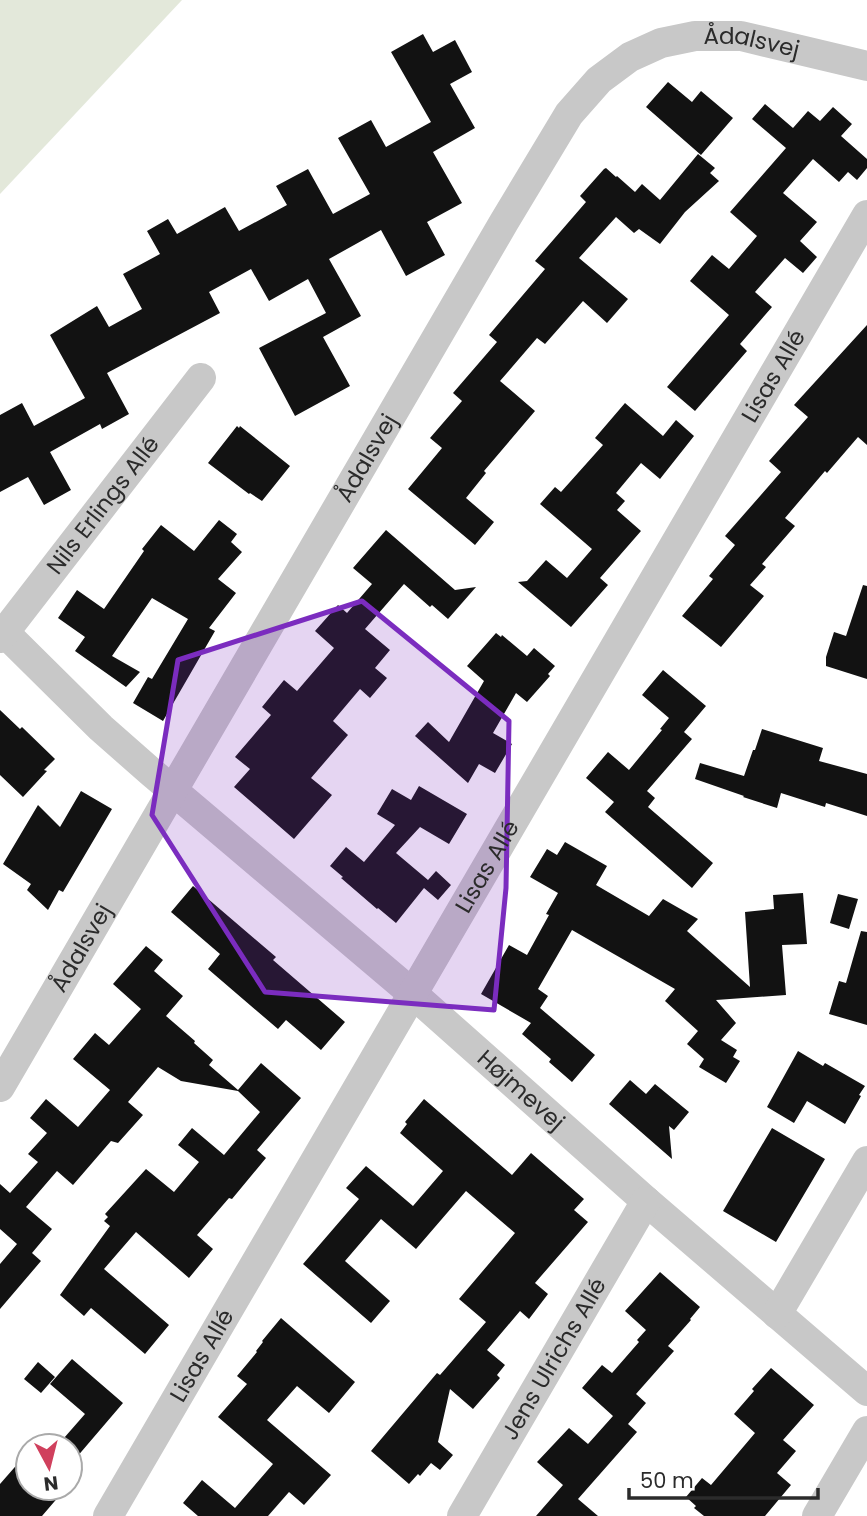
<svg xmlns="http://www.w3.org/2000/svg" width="867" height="1516" font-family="Poppins,sans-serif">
  <rect width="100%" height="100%" fill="#fff"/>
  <path fill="#e3e8da" d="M0 0H182L0 194Z"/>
  <path fill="#121212" d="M423 34 433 52 455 40 472 72 450 84 475 128 433 152 462 203 427 222 445 255 406 276 381 230 329 259 361 316 323 337 350 386 295 416 259 348 326 313 308 279 269 301 251 269 209 292 220 313 107 373 129 414 102 429 100 424 50 452 71 490 44 505 28 477 0 492V415L22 403 34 426 85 398 50 335 97 306 109 327 142 309 123 274 160 254 147 231 168 219 177 234 225 207 239 231 287 205 276 186 308 169 333 214 370 194 338 138 371 120 386 147 431 122 391 52Z
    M668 82 692 102 701 91 733 118 701 155 646 107Z
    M765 104 793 128 808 111 820 121 833 107 852 124 841 136 867 159V168L857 180 848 172 839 182 813 159 783 193 817 222 800 241 817 257 803 273 785 258 755 292 772 307 740 344 747 351 695 411 667 387 729 315 690 281 712 255 729 269 757 236 730 212 786 148 752 119Z
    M698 154 715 168 710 173 719 181 685 212 660 244 639 229 634 233 616 217 579 258 628 299 607 323 583 301 545 344 537 338 500 381 535 411 484 471 486 473 466 498 494 522 475 545 408 489 442 448 430 438 462 401 453 393 497 342 489 335 545 269 535 261 586 202 580 196 604 169 606 168 616 177 617 176 635 192 642 184 660 200Z
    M867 325V445L858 437 827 473 825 471 785 518 795 526 762 564 766 567 750 585 764 596 721 647 682 616 713 579 709 576 735 545 725 536 781 472 769 461 808 417 794 405Z
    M625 403 663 436 676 420 694 436 660 479 641 463 616 493 625 501 617 510 641 531 600 578 608 585 571 627 518 582 527 581 546 560 567 578 592 549 540 504 555 487 561 492 603 445 595 438Z
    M237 426 239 428 240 426 290 466 262 501 250 493 249 494 208 463Z
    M219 520 237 534 231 542 242 552 218 579 236 593 209 628 215 631 163 721 133 703 148 677 152 679 188 619 152 598 112 656 140 672 126 687 75 651 85 637 58 618 77 590 104 609 144 551 142 549 161 525 194 551Z
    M386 530 455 590 476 587 448 619 432 605 430 607 404 584 365 629 390 650 375 668 387 678 370 698 360 689 333 721 348 735 311 778 332 795 294 839 234 787 250 769 235 757 271 715 262 707 284 680 297 691 334 648 315 631 338 605 347 613 372 584 353 568Z
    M863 585 867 586V679L826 666V657L834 632 846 636Z
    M496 633 501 637 502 635 527 656 534 648 555 666 548 674 550 676 527 702 516 693 493 733 512 744 495 773 479 764 468 783 415 736 428 722 449 742 484 681 467 666Z
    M663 670 706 706 684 732 692 739 647 791 655 798 648 807 713 863 692 888 605 812 614 802 586 778 608 752 629 770 662 730 660 729 669 718 642 695Z
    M0 710 20 729 22 727 55 759 44 770 47 771 23 797 0 775Z
    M762 729 823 748 819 761 867 774V816L826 803 825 807 781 793 777 808 743 797 744 796 695 779 700 763 744 776 753 750H755Z
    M419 786 467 814 449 844 420 827 396 853 428 880 436 871 451 885 438 900 424 888 396 923 378 908 377 909 341 878 343 877 330 866 346 847 364 862 395 825 377 814 392 789 411 800Z
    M81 791 112 809 63 892 59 890 48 910 27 890 31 884 3 864 38 805 60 827Z
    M565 842 607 866 596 885 649 916 663 899 698 919 687 931 750 987 745 912 774 909 773 895 803 893 807 944 782 945 786 995 716 1000 736 1023 721 1040 737 1050 733 1057 740 1061 726 1083 699 1067 704 1059 687 1044 698 1031 665 1001 675 989 572 930 538 989 548 996 540 1008 595 1055 572 1082 549 1062 551 1059 522 1034 531 1023 481 994 509 945 527 955 549 915 546 914 558 893 530 877 547 849 557 855Z
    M193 886 276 957 273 960 345 1022 321 1050 286 1020 278 1029 208 969 220 954 171 912Z
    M838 894 858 899 849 929 830 923Z
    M861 931 867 932V1025L829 1014 839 981 846 983Z
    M146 946 163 960 154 971 183 996 166 1016 195 1041 194 1043 213 1060 209 1065 238 1090 261 1063 301 1098 257 1150 266 1158 232 1199 229 1198 197 1235 213 1249 189 1278 136 1232 104 1269 169 1325 145 1354 91 1308 84 1316 60 1295 110 1226 104 1221 108 1217 105 1214 146 1169 174 1192 199 1162 178 1145 192 1128 224 1155 260 1112 238 1091 181 1081 158 1067 128 1102 143 1115 118 1143 111 1141 73 1185 57 1171 26 1207 52 1229 32 1253 41 1261 0 1309V1264L17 1244 0 1229V1184L10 1193 38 1162 28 1154 47 1133 30 1118 46 1099 78 1127 110 1090 73 1059 95 1033 109 1045 141 1009 113 984Z
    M798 1051 823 1066 825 1063 865 1086 859 1095 861 1096 845 1124 807 1101 794 1123 767 1107Z
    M630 1080 646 1094 655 1084 689 1112 674 1130 669 1126 672 1159 609 1104Z
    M424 1099 512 1175 531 1153 584 1199 574 1210 588 1222 535 1283 548 1294 529 1319 520 1311 487 1350 505 1365 497 1375 500 1378 473 1409 450 1389 438 1442 453 1455 440 1470 431 1463 420 1476 418 1474 409 1484 371 1451 437 1373 440 1375 486 1322 459 1299 515 1233 466 1191 416 1249 381 1219 345 1261 390 1301 371 1323 303 1264 359 1199 346 1188 366 1166 413 1206 443 1171 400 1133 407 1124 405 1122Z
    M772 1128 825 1159 776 1242 723 1211Z
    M660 1272 700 1307 690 1319 691 1320 668 1346 674 1351 636 1394 646 1403 628 1424 637 1432 578 1499 598 1516H536L563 1485 537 1462 569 1428 588 1444 613 1416 582 1388 602 1365 612 1373 639 1342 637 1340 646 1330 625 1311Z
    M281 1318 355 1382 329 1413 297 1386 267 1420 331 1475 304 1505 289 1492 268 1516H198L183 1503 202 1480 235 1508 273 1464 218 1417 247 1384 237 1376 257 1352 256 1351 263 1342 262 1341Z
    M72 1359 123 1403 70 1465V1446H57L85 1414 50 1384Z
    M38 1362 55 1377 41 1393 24 1379Z
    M771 1368 814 1405 783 1440 796 1451 777 1473 791 1485 765 1516H704L694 1508 696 1506 686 1497 702 1478 711 1485 755 1433 734 1414 754 1391 752 1389Z
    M28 1452V1488H66L42 1516H0V1484Z"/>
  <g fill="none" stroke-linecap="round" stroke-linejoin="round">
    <g stroke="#c8c8c8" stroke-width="30">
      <path id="s1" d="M4 632 101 728 151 772 413 994 646 1201 867 1391"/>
      <path id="s2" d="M0 638 201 378"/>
      <path id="s3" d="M0 1087 504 222 569 114 599 80 630 57 661 43 695 36H741L867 66"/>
      <path d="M777 1314 867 1161"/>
      <path id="s4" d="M108 1516 867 215"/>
      <path id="s5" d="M462 1516 646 1201"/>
      <path d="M817 1516 867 1431"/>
    </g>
  </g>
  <path fill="#7b2cbf" fill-opacity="0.2" stroke="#7b2cbf" stroke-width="5" stroke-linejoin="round" d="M362 601 509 721 506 888 494 1010 265 992 152 815 178 660Z"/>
  <g text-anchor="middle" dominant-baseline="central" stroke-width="7" stroke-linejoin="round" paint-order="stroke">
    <g font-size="23" fill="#2b2b2b" stroke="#fff">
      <text stroke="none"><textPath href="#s3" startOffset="1337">Ådalsvej</textPath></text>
      <text stroke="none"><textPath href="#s4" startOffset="1320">Lisas Allé</textPath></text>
      <text stroke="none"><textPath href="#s3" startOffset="728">Ådalsvej</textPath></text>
      <text stroke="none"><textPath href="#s2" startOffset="168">Nils Erlings Allé</textPath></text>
      <text stroke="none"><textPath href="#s4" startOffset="752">Lisas Allé</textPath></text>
      <text stroke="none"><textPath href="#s3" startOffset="161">Ådalsvej</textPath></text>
      <text stroke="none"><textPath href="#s1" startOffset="691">Højmevej</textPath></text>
      <text stroke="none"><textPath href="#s4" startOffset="186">Lisas Allé</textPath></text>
      <text stroke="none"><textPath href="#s5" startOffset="182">Jens Ulrichs Allé</textPath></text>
    </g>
  </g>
  <g transform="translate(49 1467) rotate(173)"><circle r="33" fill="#ffffff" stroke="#aaaaaa" stroke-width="2"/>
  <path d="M0-5L12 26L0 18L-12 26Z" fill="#d0405d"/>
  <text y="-10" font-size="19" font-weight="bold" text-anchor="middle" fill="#2b2b2b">N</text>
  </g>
  <path d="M629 1488v10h189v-10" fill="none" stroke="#2b2b2b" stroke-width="3.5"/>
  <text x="640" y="1488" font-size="21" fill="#2b2b2b" stroke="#ffffff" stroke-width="5" paint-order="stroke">50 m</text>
</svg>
